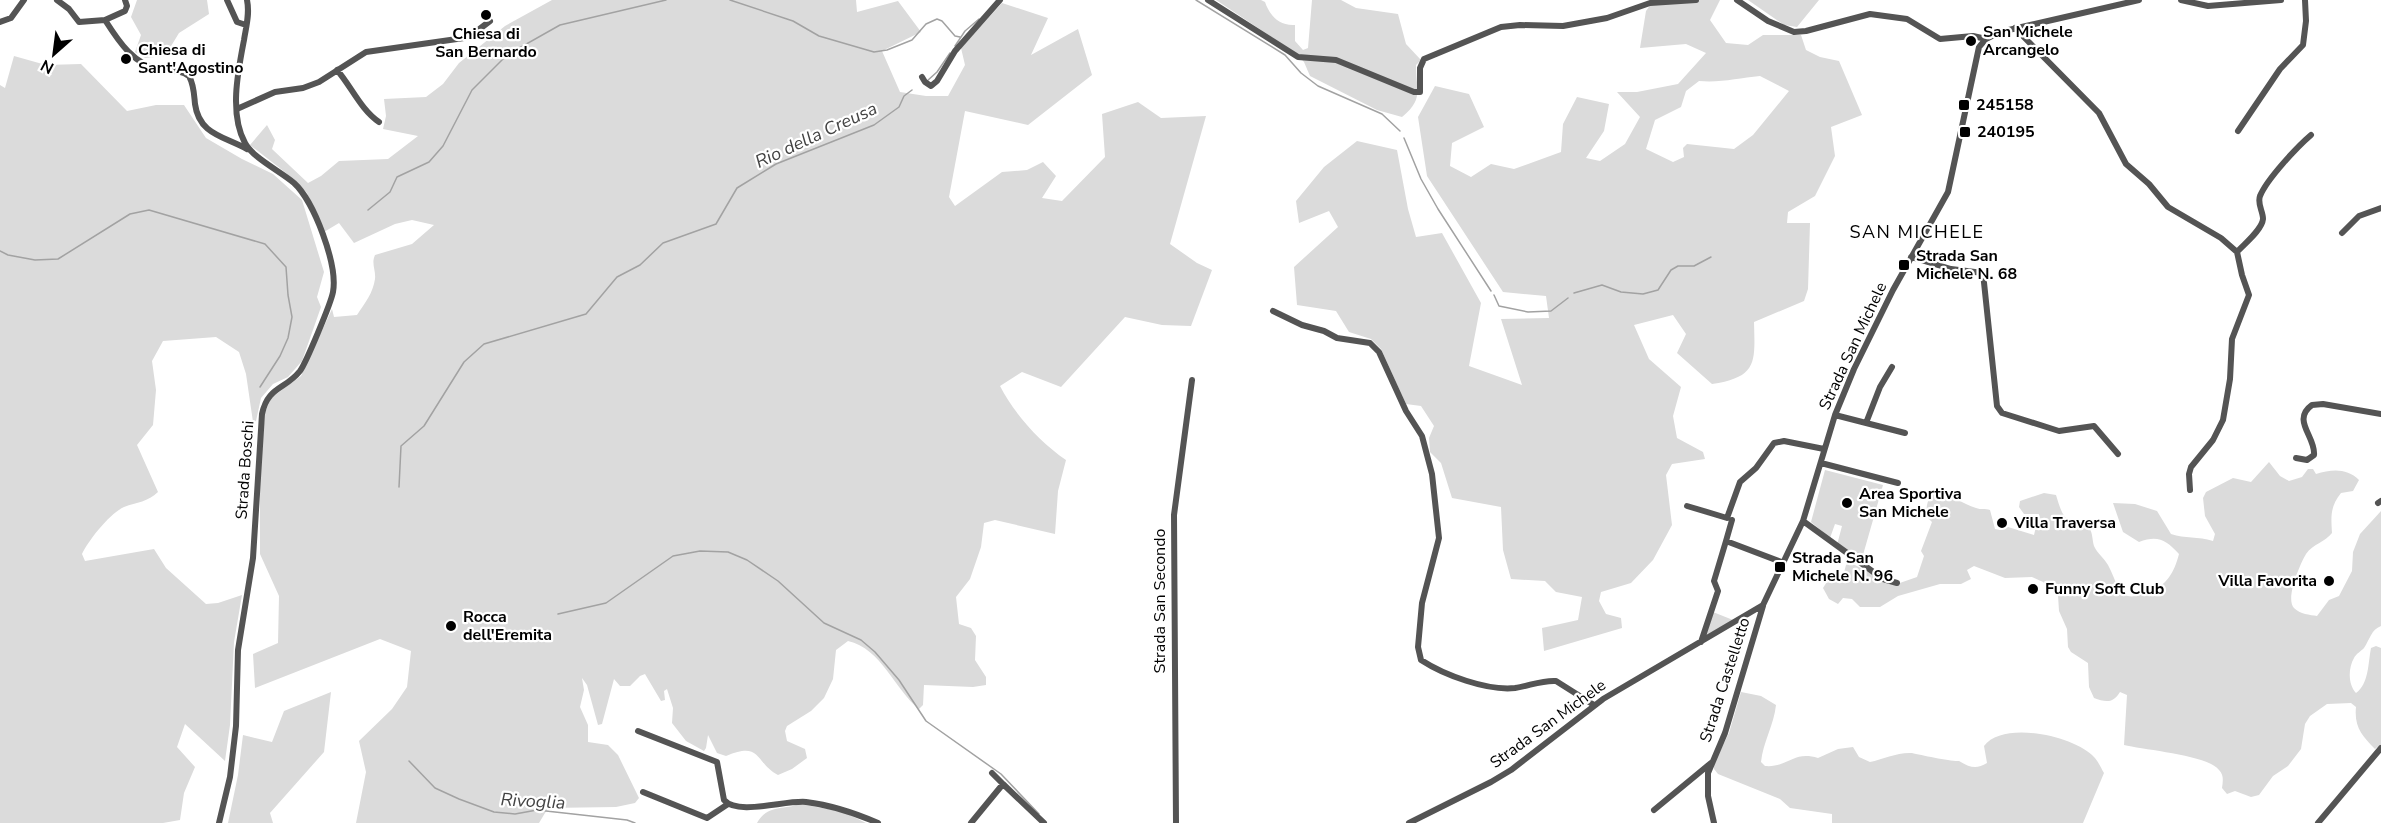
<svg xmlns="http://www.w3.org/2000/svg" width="2381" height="823" font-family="'Nunito Sans',sans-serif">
  <rect width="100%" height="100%" fill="#fff"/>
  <path fill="#dbdbdb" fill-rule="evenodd" d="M137 0H207L209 14 179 33 165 56 145 58 135 52 141 35 131 17Z
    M552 0H856L857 12 898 1 921 32 882 51 900 92 926 96H948L965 65 961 48 1002 3 1048 18 1031 55 1078 29 1092 75 1028 125 965 111 949 197 955 206 1002 172 1027 170 1043 162 1056 176 1042 198 1062 201 1105 157 1102 114 1138 102 1161 118 1206 116 1170 244 1197 263 1212 270 1191 326 1162 325 1125 317 1061 387 1022 372 1000 386C1015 415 1040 442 1066 460L1058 491 1055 534 995 520 984 523 981 547 970 579 956 597 959 624 971 628 976 636 975 660 986 677V685L973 687 924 685 923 705 919 709C895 690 881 648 848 641L836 650 833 679 824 698 811 711 787 726 785 731 787 741 805 749 807 758 792 769 778 775C754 762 762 741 726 756L717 753 708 735 706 748 704 751 686 741 672 723 673 708 667 689 664 691 665 700 661 701 645 674 640 676 630 686H620L614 679 602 724 598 725 587 685 582 678 584 690 580 707 588 725V742L608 745 618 755 639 798 635 803 616 807 548 808 539 823H356L366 772 359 741 392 709 407 687 411 651 380 639 255 688 253 654 278 643 279 596 260 554V466L265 413 271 398 301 376 332 309 334 317 357 315C365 303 373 293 375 279 376 270 371 264 375 255L412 244 434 225 412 220 395 224 354 243 339 223 324 232 307 193 286 173 250 145 267 125 275 140 272 149 308 183 321 176 339 161 388 159 418 136 383 129 386 116 384 99 426 97 443 84 459 63 505 26Z
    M1216 0H1261L1265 2C1270 16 1279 26 1295 25V41L1303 50 1308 48 1312 0H1341L1356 8 1398 14 1406 44 1421 60 1416 65C1416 90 1424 99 1402 117L1377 110 1310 76 1304 62 1297 54Z
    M1654 0H1720L1710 20 1726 43 1748 45 1763 35H1801L1806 50 1820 57 1839 61 1862 115 1831 127 1835 156 1815 196 1788 212 1787 223H1810L1808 289 1804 301 1754 322C1755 362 1758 377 1712 384L1677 353 1686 334 1673 315 1634 325 1649 359 1681 387 1673 416 1677 438 1703 452 1705 459 1672 464 1666 475 1672 525 1653 560 1631 583 1601 592 1599 601 1606 614 1621 618 1622 628 1544 651 1542 628 1578 620 1582 597 1556 592 1545 581 1511 579 1503 550 1501 507 1452 498 1441 463 1430 452 1429 438 1434 426 1421 406 1406 404 1381 349 1371 339 1349 332 1336 311 1297 305 1294 267 1338 227 1329 211 1299 223 1296 201 1324 167 1357 141 1397 150 1408 209 1416 237 1442 233 1481 303 1469 366 1522 385 1501 319 1549 318 1546 296 1503 292 1427 176 1418 117 1435 86 1469 94 1484 127 1452 143 1450 166 1471 177 1491 164 1514 169 1561 152 1563 124 1577 97 1609 104 1604 131 1586 158 1600 161 1625 144 1640 117 1617 92H1637L1678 84 1706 53 1686 44 1640 48 1646 11ZM1760 76 1789 91 1753 135 1734 149 1687 144 1683 148 1684 157 1673 162 1646 149 1655 120 1681 107 1686 91 1699 81C1720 83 1739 78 1760 76Z
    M1748 0H1819L1797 27 1784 25Z
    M14 56 46 65 81 64 127 111 156 105H184L206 138 242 159 273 174 302 200 324 272 317 297 321 307 302 361 288 377 273 384 261 398 256 421 253 422 246 374 239 352 216 337 163 341 152 361 156 390 153 425 137 445 158 492C148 502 137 502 124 507 110 513 88 541 82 554L85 561 154 549 166 568 206 604 218 603 242 595 234 642 230 725 225 761 185 724 177 747 195 767 184 793 180 820 163 823H0V85L5 88Z
    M2269 462 2280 476 2289 481 2302 477 2308 469H2313L2316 474C2332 469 2347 468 2359 480L2353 491 2341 493C2330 507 2331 516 2332 533 2325 542 2313 544 2306 554 2300 564 2285 599 2294 608 2300 614 2310 615 2317 616L2329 600 2339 596 2352 571 2353 552 2360 534 2381 511V626C2371 630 2370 639 2364 648 2361 651 2356 654 2354 658 2348 668 2348 685 2356 693 2369 684 2368 663 2371 648L2376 646 2381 648V744L2375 749C2362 736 2354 727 2356 707L2351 703 2327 704 2310 716 2305 724 2301 749 2288 766 2273 776 2259 795 2251 797 2235 791 2227 794 2222 788C2223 781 2224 775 2219 770 2208 755 2144 750 2124 745L2127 695 2120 692C2113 704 2105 702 2094 698L2089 687 2088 663 2071 652 2068 647 2067 629 2059 611 2058 595 2043 582 2032 577 2005 578 1974 566 1967 570 1971 579 1961 584H1940L1898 596 1880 607H1860L1852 599 1843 598 1838 604 1829 599 1823 588 1830 577 1842 580 1846 565 1849 562 1894 585 1917 577 1924 556 1921 551 1932 522 1926 516C1927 473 1954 502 1976 508 1981 510 1985 508 1990 510L1995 529 2000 530 2008 527 2034 535 2039 514H2024L2019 507 2020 501 2044 493 2056 495C2059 504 2062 519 2072 522 2079 524 2085 522 2089 528 2093 533 2092 540 2094 546 2097 553 2104 558 2108 565 2120 587 2117 605 2149 592 2167 585 2174 573 2179 554 2166 540 2158 535 2139 542L2123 532 2113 503 2135 504 2157 511 2171 534C2185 539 2198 536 2213 541L2215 534 2205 516 2203 498 2206 492 2233 478 2251 482Z
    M1825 470 1883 485 1861 562 1837 545 1842 526 1835 524 1830 538 1811 522Z
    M1713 612 1733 620 1705 636Z
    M331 692 324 752 270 813 273 823H228L238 775 243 735 272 742 284 711Z
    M1741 692 1761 696 1776 705C1774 725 1763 742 1761 762L1765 766C1788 768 1793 750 1818 758L1838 749 1853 747 1859 757 1870 762C1883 759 1898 752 1912 753 1921 755 1953 762 1959 761 1969 767 1976 770 1987 763L1984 746C2003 720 2075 736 2094 757 2098 761 2101 768 2104 773L2083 823H1832V814L1790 808 1780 799 1718 774 1714 769V763L1729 733Z
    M800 804 844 812 866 823H757C767 805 782 810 800 804Z"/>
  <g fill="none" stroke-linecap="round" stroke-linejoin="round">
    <path stroke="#a2a2a2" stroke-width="1.5" d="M730 0 793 21 819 36 874 52 887 50 912 40 926 24 937 19 942 21 955 36 960 37
      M1196 0 1285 55 1301 73 1318 86 1382 114 1400 131
      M955 46 965 31 979 19
      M927 81 937 72 950 53
      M1404 138 1421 179 1438 209 1491 291
      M368 210 390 192 397 177 429 162 443 146 472 90 507 55 560 25 666 0
      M0 251 8 255 35 260 58 259 130 214 149 210 265 244 286 267 288 295 292 317 288 338 280 356 260 387
      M1574 293 1602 285 1621 292 1643 294 1658 290 1671 270 1678 266H1694L1711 257
      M1494 295 1499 306 1528 312 1551 311 1568 298
      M399 487 401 446 424 426 464 362 484 344 586 314 617 277 640 265 663 243 716 224 737 188 776 164 874 125 899 107 904 96 912 90
      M558 614 606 603 673 556 700 551 728 552 747 560 778 581 824 623 861 640 875 652 899 680 926 721 1001 774 1039 814
      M409 761 435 788 459 799 494 812 515 814 537 810 627 820 635 823"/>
    <path stroke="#545454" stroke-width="6" d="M57 0 69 9 79 22 105 20 125 11 127 6 125 0
      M227 0 237 22 246 25
      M1208 0 1298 57 1336 60 1414 92H1420V68L1424 59 1501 27 1520 25 1563 26 1607 18 1650 3 1696 0
      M1737 0 1768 21 1794 32 1806 31 1870 14 1907 19 1940 39 1973 36 1986 39
      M2181 0 2208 6 2281 0
      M105 20C119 42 134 65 161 70 171 71 181 70 189 76 194 85 194 94 195 104 199 134 223 136 247 149
      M0 22 11 18 24 0
      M2015 28 2099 113 2126 164 2149 184 2168 207 2221 238 2237 252 2242 275 2249 295 2232 339 2230 379 2223 420 2213 440 2191 467 2189 474 2190 490
      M337 70C351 86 361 110 379 122
      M922 77 925 82 931 86 937 81 955 51 1000 0
      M237 109 275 92 303 88 319 82 366 52 464 38 473 34 490 21
      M2238 131 2280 69 2303 45 2306 21 2305 0
      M2342 233 2359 216 2381 208
      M2237 252C2244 244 2262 230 2263 219 2263 211 2257 204 2260 196 2267 179 2297 147 2311 135
      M1911 257 1951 269 1983 273 1997 406 2002 413 2059 431 2094 426 2118 454
      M1273 311 1302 325 1324 331 1337 338 1370 343 1379 352 1406 411 1422 436 1432 474 1439 538 1422 603 1418 647 1421 660C1444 675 1487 691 1515 688 1529 686 1542 680 1556 681L1594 705
      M1835 415 1905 433
      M1866 423 1880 387 1892 367
      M2296 458 2307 460 2314 455C2316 437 2291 420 2312 405L2323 404 2381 414
      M1821 463 1898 483
      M2378 503 2381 501
      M1687 506 1727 518 1740 482 1756 468 1774 443 1784 441 1824 449
      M1803 521 1883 579 1897 583
      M1726 541 1732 520
      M1701 642 1718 591 1714 581 1726 541 1784 563
      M638 731 717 762 724 800C738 816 785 800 806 802 831 805 855 813 878 823
      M992 773 1003 784
      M643 792 707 818 728 804
      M1654 810 1711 763
      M219 823 230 777 236 726 238 650 253 558 262 414C268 386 285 390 300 371 306 363 331 303 333 292 338 265 314 201 294 183 280 171 253 158 245 143 229 114 238 71 244 40 246 27 250 14 247 0
      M971 823 1003 784 1044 823
      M1176 823 1174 515 1192 380
      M1409 823 1491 782 1511 770 1603 699 1763 605 1803 521 1835 415 1854 369 1893 290 1948 192 1979 47 1986 39 2000 32 2139 0
      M1714 823 1708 796V773L1725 733 1763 606
      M2318 823 2381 748"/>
  </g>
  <g fill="#000" stroke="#fff" stroke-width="2">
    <circle cx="486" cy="15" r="6"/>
    <circle cx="1971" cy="41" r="6"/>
    <circle cx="126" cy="59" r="6"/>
    <rect x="1958" y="99" width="12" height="12" rx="3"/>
    <rect x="1959" y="126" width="12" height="12" rx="3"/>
    <rect x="1898" y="259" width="12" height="12" rx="3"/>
    <circle cx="1847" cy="503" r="6"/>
    <circle cx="2002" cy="523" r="6"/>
    <rect x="1774" y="561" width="12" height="12" rx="3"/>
    <circle cx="2329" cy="581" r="6"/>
    <circle cx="2033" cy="589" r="6"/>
    <circle cx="451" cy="626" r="6"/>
  </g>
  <g text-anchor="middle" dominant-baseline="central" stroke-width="4.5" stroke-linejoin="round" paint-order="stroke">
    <g font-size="16" font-weight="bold" fill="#000" stroke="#fff" text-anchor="start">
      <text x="1983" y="32">San Michele<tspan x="1983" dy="18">Arcangelo</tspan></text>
      <text x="486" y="34" text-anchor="middle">Chiesa di<tspan x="486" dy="18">San Bernardo</tspan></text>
      <text x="138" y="50">Chiesa di<tspan x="138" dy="18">Sant'Agostino</tspan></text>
      <text x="1976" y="105">245158</text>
      <text x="1977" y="132">240195</text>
      <text x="1916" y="256">Strada San<tspan x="1916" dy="18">Michele N. 68</tspan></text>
      <text x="1859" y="494">Area Sportiva<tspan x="1859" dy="18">San Michele</tspan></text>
      <text x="2014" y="523">Villa Traversa</text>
      <text x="1792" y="558">Strada San<tspan x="1792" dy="18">Michele N. 96</tspan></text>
      <text x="2317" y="581" text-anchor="end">Villa Favorita</text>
      <text x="2045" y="589">Funny Soft Club</text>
      <text x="463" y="617">Rocca<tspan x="463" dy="18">dell'Eremita</tspan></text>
    </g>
    <g font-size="16" fill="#000" stroke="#fff">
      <text transform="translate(1853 346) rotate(-65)">Strada San Michele</text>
      <text transform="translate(245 470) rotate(-86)">Strada Boschi</text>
      <text transform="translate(1160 601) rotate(-90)">Strada San Secondo</text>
      <text transform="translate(1725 680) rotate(-72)">Strada Castelletto</text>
      <text transform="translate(1548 724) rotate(-36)">Strada San Michele</text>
    </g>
    <g font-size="18" font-style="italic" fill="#434343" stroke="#fff">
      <text transform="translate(816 135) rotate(-25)">Rio della Creusa</text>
      <text transform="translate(533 801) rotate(3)">Rivoglia</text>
    </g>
    <g font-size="18" letter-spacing="1.5" fill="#000" stroke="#fff">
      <text x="1917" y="232">SAN MICHELE</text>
    </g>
  </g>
  <g transform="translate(54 54) rotate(208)" stroke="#ffffff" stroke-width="4.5" paint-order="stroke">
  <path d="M0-4.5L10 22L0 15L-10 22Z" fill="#000000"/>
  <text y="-9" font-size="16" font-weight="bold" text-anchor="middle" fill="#000000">N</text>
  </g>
</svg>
